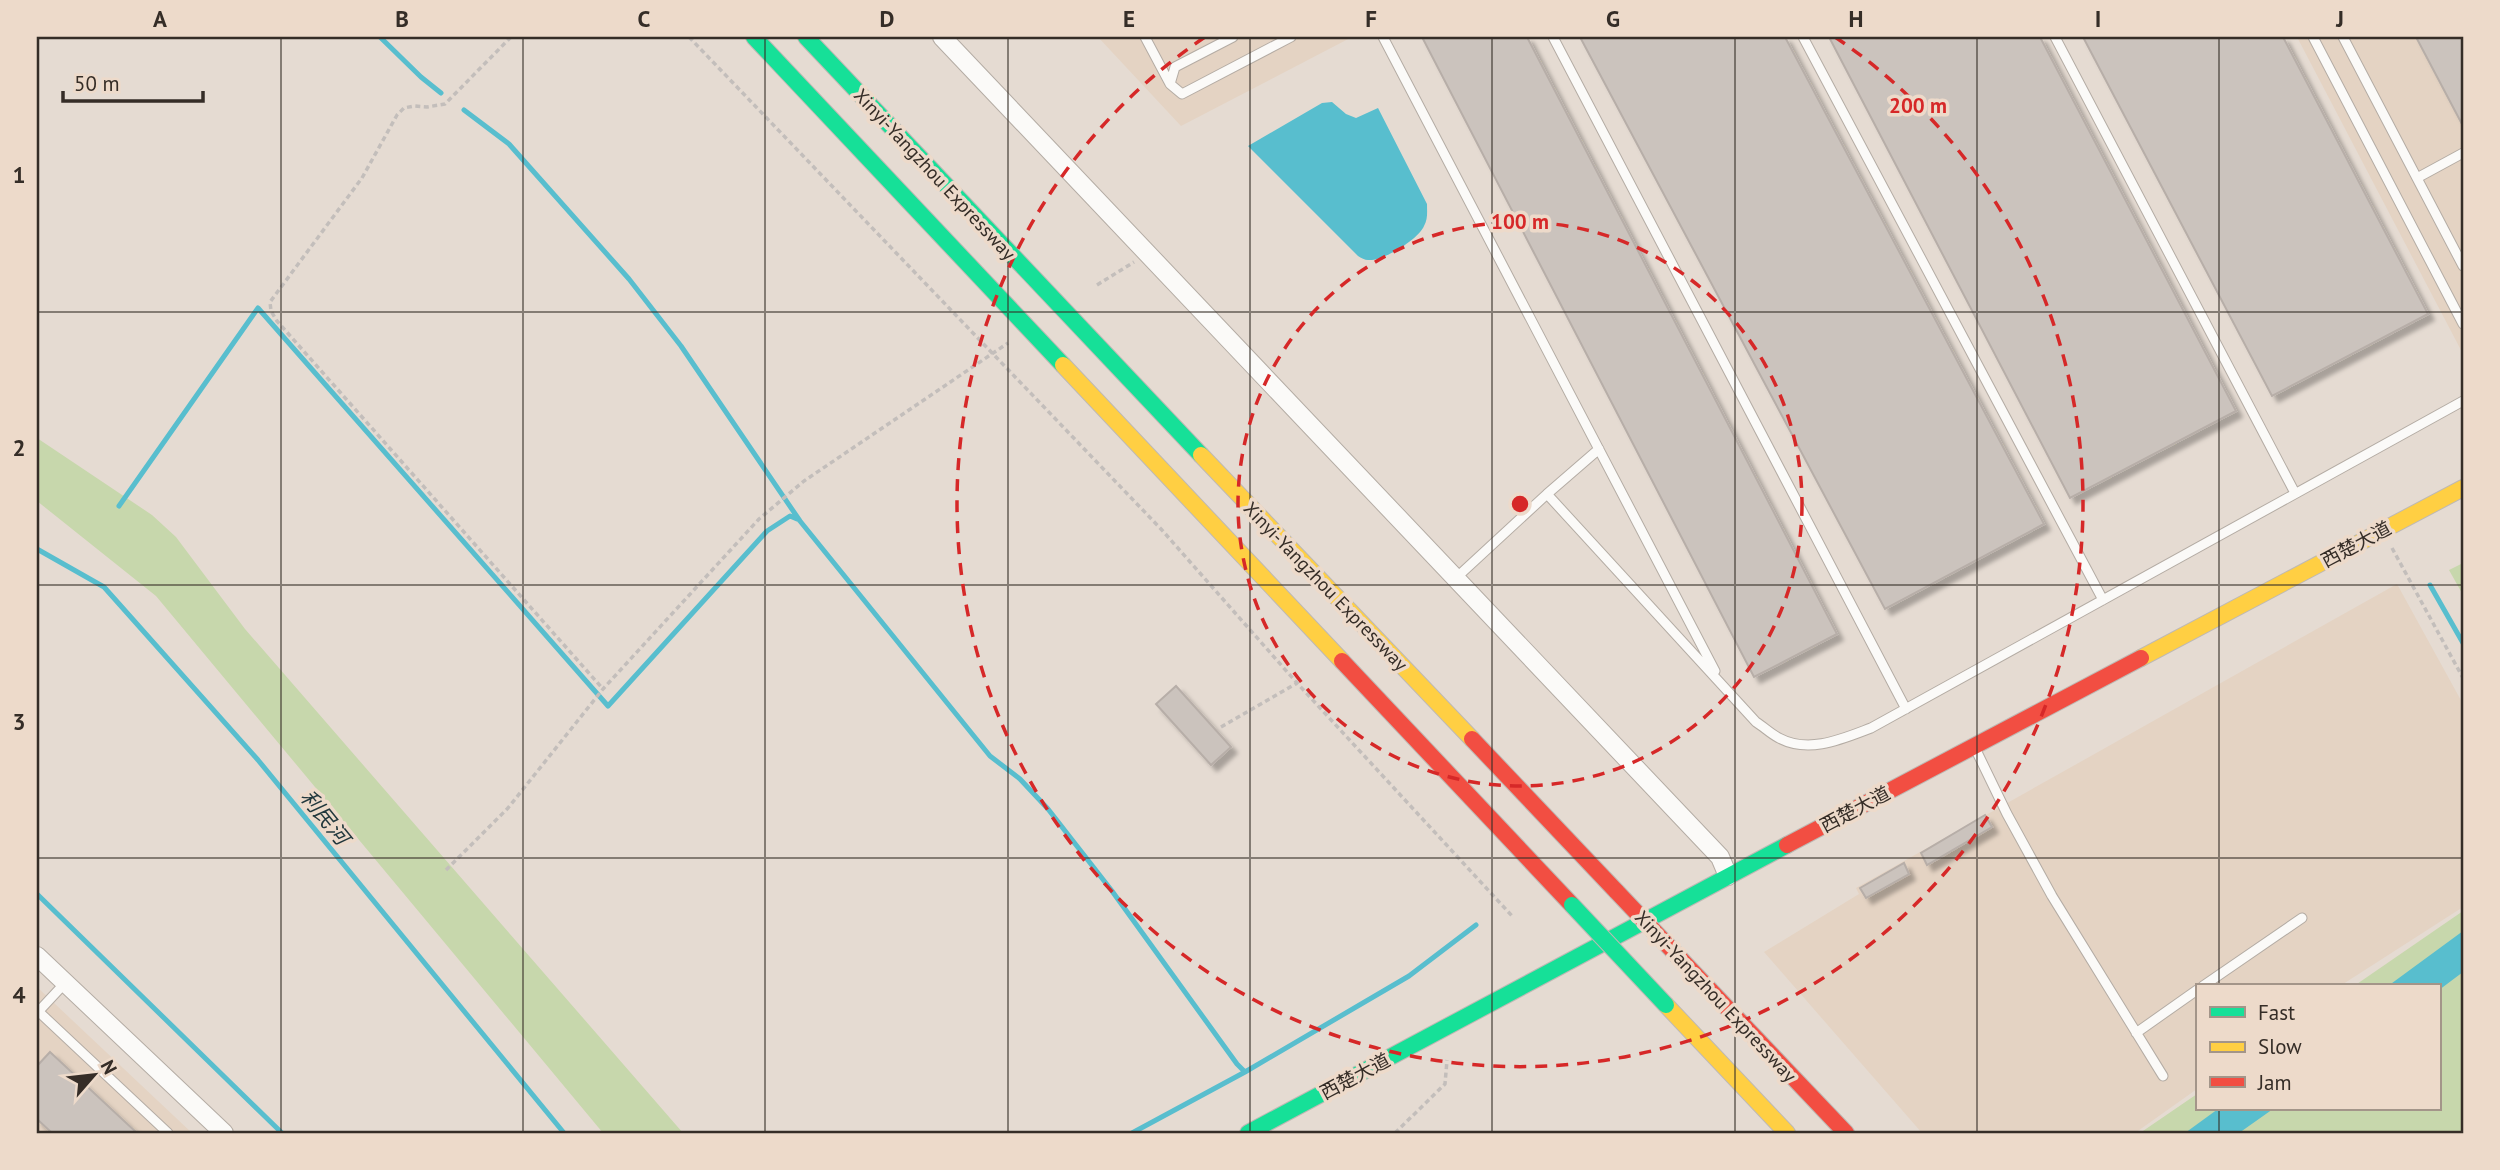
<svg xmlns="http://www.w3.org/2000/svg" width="2500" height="1170" font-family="'PT Sans','Noto Sans SC',sans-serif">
  <defs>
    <filter id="shadow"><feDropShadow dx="6" dy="6" stdDeviation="2" flood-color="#0004"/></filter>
  </defs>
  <rect width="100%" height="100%" fill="#e5dbd2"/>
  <path fill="#e4d3c3" d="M1098 37H1352L1181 126Z
    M2297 37H2463V354Z
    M2397 584 2463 704V907L2340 986H2197V1089L2135 1133H1922L1764 952 1859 894 1856 888Z
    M37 987 192 1133H37Z"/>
  <path fill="#c7d7ac" d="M37 438 152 515 176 537 245 629 683 1133H603L156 596 37 501Z
    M2463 563V595L2449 570Z
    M2463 911V1133H2140L2197 1094V1109H2439V986H2354Z"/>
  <path fill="#58bece" d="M1332 102 1346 114 1356 118 1378 108 1427 204C1427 212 1428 219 1424 226 1419 239 1382 262 1368 260 1365 260 1361 258 1358 256L1248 146 1322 103Z
    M2463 931V972L2439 990V986H2388Z
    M2218 1109H2273L2239 1133H2185Z"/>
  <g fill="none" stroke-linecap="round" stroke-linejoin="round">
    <path stroke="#58bece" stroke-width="5" d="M380 37 421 77 441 93
      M464 110 509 144 629 279 681 346 800 521 990 756 1020 779 1048 809 1112 891 1237 1064 1245 1072
      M119 506 258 308 608 706 767 531 790 516 797 519
      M37 549 104 587 258 760 564 1133
      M2430 585 2463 643
      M37 894 282 1133
      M1132 1133 1245 1072 1409 976 1476 925"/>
  </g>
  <path fill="#cbc3bd" stroke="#b7aea8" stroke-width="2" filter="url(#shadow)" d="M1422 37H1527L1837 634 1754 677Z
    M1580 37H1785L2044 524 1885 609Z
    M1829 37H2040L2236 411 2070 498Z
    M2083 37H2283L2428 314 2272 396Z
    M2416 37H2463V126Z
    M1176 686 1231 747 1211 765 1156 704Z
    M1985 815 1992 827 1927 865 1921 853Z
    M1904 863 1909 874 1866 898 1860 888Z
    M50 1052 137 1133H52L37 1119V1066Z"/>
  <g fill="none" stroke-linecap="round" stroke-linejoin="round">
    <g stroke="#b4aca4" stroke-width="11">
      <path id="lane" d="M1145 37 1170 84
        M1233 37 1175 67 1170 84 1182 94 1291 37
        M1383 37 1715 671
        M1553 37 1906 709
        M1803 37 2103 600
        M2055 37 2295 493
        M2313 37 2463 324
        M2343 37 2463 266
        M2417 178 2463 153
        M1547 494 1756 722C1764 727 1771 734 1779 738 1809 754 1842 739 1871 728L2463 401
        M1456 578 1547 494 1599 449
        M1975 748 2007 814 2052 896 2163 1076
        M2203 986 2302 918
        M38 1011 168 1133
        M37 1013 65 983
        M2136 1033 2197 990"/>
    </g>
    <g stroke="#b4aca4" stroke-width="20">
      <path id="street" d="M942 37 1720 857 1728 876
        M37 956 224 1133"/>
    </g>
    <g stroke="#beb9b4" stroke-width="18">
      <path id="fast" d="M754 37 1063 365
        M806 37 1201 455
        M1248 1133 1787 845"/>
    </g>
    <g stroke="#beb9b4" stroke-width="18">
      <path id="slow" d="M1063 365 1342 661
        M1201 455 1472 739
        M2141 658 2463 488
        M1666 1005 1787 1133"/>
    </g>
    <g stroke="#beb9b4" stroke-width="18">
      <path id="jam" d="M1342 661 1572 905
        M1472 739 1617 892
        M1787 845 2141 658
        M1710 990 1846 1133"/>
    </g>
    <path stroke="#c3bebb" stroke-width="3.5" stroke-dasharray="5 3.5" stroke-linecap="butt" d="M511 37 445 104 427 107 414 106 404 108 397 115 362 178 270 302 271 311 277 321 603 689
      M689 37 1161 529 1297 683 1513 917
      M1097 285 1134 262
      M2392 548 2463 678
      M1221 727 1297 683
      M446 870 508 808 603 689 759 519 804 481 1008 343
      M1395 1133 1445 1084 1447 1060"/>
    <use href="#lane" stroke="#fbfaf8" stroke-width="9"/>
    <use href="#street" stroke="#fbfaf8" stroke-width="18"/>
    <use href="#fast" stroke="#16e098" stroke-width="16"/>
    <use href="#slow" stroke="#ffcf43" stroke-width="16"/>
    <use href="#jam" stroke="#f24e42" stroke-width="16"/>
    <g stroke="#beb9b4" stroke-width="18" stroke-linecap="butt">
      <path id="fast-bridge" d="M1572 905 1666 1005"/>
    </g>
    <g stroke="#beb9b4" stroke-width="18" stroke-linecap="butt">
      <path id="jam-bridge" d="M1617 892 1710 990"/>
    </g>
    <use href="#fast-bridge" stroke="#16e098" stroke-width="16"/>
    <use href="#jam-bridge" stroke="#f24e42" stroke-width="16"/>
  </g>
  <path fill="none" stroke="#352d27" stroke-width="2" stroke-opacity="0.55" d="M281 37V1133M523 37V1133M765 37V1133M1008 37V1133M1250 37V1133M1492 37V1133M1735 37V1133M1977 37V1133M2219 37V986M37 312H2463M37 585H2463M37 858H2463M2219 1109V1133"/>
  <g fill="none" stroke="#d62828" stroke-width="3.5" stroke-dasharray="12 9">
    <circle cx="1520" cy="504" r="282"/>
    <path d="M1835 37A563 563 0 1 1 1205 37"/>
  </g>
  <g text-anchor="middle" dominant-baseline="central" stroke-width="7" stroke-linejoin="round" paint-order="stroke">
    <g font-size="19" fill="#352d27" stroke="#eddaca">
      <text transform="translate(935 174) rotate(47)">Xinyi-Yangzhou Expressway</text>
      <text transform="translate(2356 544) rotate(-28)">西楚大道</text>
      <text transform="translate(1326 586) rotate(46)">Xinyi-Yangzhou Expressway</text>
      <text transform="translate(1855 809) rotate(-28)">西楚大道</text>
      <text transform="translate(1716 996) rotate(47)">Xinyi-Yangzhou Expressway</text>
      <text transform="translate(1355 1076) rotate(-28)">西楚大道</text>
    </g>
    <g font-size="21" font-style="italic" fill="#22383d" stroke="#eddaca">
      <text transform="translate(325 817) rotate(51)">利民河</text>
    </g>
  </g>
  <circle cx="1520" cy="504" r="10" fill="#d62828" stroke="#eddaca" stroke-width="3.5"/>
  <g font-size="21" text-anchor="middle" font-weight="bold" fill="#d62828" stroke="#eddaca" stroke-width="7" stroke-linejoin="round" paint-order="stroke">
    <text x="1918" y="113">200 m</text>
    <text x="1520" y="229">100 m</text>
  </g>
  <rect width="2500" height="1170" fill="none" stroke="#eddaca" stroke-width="77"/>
  <rect x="2196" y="984" width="245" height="126" fill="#eddaca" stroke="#a39589" stroke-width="2"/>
  <rect x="2210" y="1007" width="35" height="10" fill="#16e098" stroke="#a39589" stroke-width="2"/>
  <text x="2258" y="1020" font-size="21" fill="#352d27">Fast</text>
  <rect x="2210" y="1042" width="35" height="10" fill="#ffcf43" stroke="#a39589" stroke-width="2"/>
  <text x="2258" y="1054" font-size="21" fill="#352d27">Slow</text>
  <rect x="2210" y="1077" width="35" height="10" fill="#f24e42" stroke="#a39589" stroke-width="2"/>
  <text x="2258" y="1090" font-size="21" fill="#352d27">Jam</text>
  <g transform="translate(94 1075) rotate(62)" stroke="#eddaca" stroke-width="5" paint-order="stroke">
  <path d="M0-5L12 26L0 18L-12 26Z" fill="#352d27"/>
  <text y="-10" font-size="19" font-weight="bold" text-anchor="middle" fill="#352d27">N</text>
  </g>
  <path d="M63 91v10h140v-10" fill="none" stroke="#352d27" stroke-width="3.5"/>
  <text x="74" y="91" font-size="21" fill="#352d27" stroke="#eddaca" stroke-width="5" paint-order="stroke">50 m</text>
  <rect x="38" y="38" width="2424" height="1094" fill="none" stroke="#352d27" stroke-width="2.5"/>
  <g font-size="23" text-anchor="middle" font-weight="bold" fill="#352d27">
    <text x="160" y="27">A</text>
    <text x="402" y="27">B</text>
    <text x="644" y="27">C</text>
    <text x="887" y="27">D</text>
    <text x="1129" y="27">E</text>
    <text x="1371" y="27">F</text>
    <text x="1613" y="27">G</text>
    <text x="1856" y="27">H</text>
    <text x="2098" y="27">I</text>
    <text x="2340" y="27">J</text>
    <text x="19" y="183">1</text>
    <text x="19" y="456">2</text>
    <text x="19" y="730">3</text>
    <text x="19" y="1003">4</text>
  </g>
</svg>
